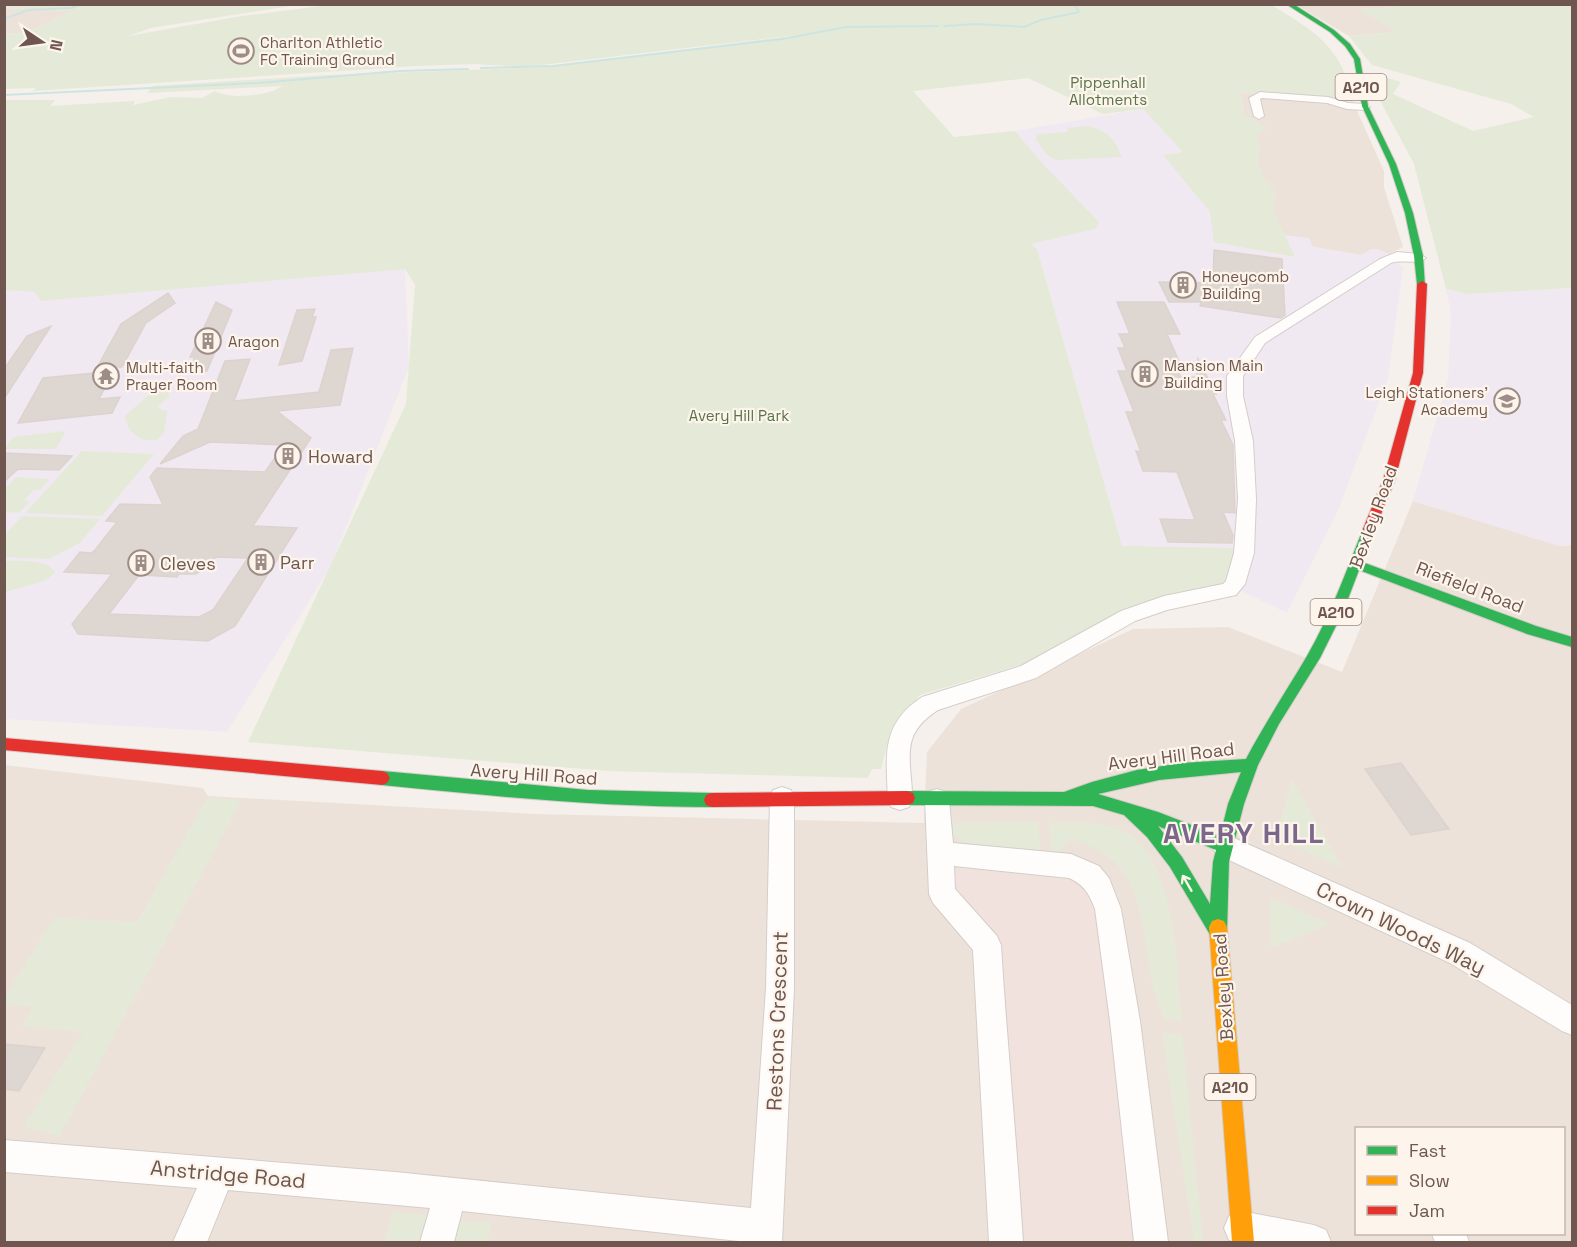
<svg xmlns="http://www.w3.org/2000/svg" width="1577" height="1247" font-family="'Space Grotesk',sans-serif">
  <rect width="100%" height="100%" fill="#f5f0eb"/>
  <path fill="#ede2d9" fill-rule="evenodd" d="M1297 5H1444L1361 9 1397 32 1349 36Z
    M4 8 73 11 26 33 5 34Z
    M1240 92 1353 102 1384 171V187L1403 247 1389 254 1376 249 1361 255 1313 247 1266 233Z
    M1413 501 1560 546 1572 545V1242H5L4 765 203 788 208 796 536 814 924 823 927 752 961 709 1133 629 1228 627 1342 672ZM1356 1128H1564V1234H1356Z"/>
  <path fill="#f2e2dd" d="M941 853 1090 875 1125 1021 1151 1242H1000L992 946 942 894Z"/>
  <path fill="#f1e9f1" d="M1240 92 1266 233 1309 238 1313 247 1361 255 1371 249H1376L1389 254 1385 257 1403 267 1388 379 1337 513 1287 613 1225 583 1235 548 1122 547 1037 249 1030 244 1095 229 1015 131Z
    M5 265 405 269 409 367 330 568 227 732 5 719Z
    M1572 288V545L1560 546 1413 501 1448 379 1451 313 1446 289 1467 294Z"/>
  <path fill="#e4ead7" d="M335 4 1272 5C1297 21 1324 35 1339 62 1346 73 1349 89 1353 102L1240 92 1245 117 1251 118 1267 128 1257 134 1261 149C1253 166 1266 180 1276 193L1273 209 1295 257 1214 242 1210 212 1163 155 1183 152 1143 109 1103 114 1028 78 913 91 954 137 1015 131 1044 165 1099 222 1095 229 1031 244 1037 249 1122 546 1236 548 1225 583 1123 609 1026 663 920 695 891 730 881 769H872L868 778 610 771 248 742 406 404 415 285 405 269 41 301 35 292 5 290V100H55L50 106 135 101 133 105 171 97 202 98 215 91C229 100 270 96 282 86L147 93 153 86 329 75 548 67 823 32 524 67 475 64 416 66 33 91 36 88 5 89V34L26 33 72 11 5 8 4 5H296L151 28 128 36 236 17Z
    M1444 4 1572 5V288L1467 294 1446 289 1414 164 1376 93 1374 74 1401 82 1393 94 1473 131 1534 117 1511 104 1372 65 1349 36 1396 32 1359 9Z
    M1088 126C1108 131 1114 138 1122 157L1056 160 1046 154 1036 140 1037 134 1068 132 1067 128Z
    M162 389H170L169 397 158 406 159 409 167 411 164 433 157 440C141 443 126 432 125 416L146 397Z
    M66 431 56 449H5L13 437Z
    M82 451 154 454 102 516 25 513Z
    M16 477 50 479 40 490H34L24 500 30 501 19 513 5 512V489Z
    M22 516 100 519 80 543 49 559 5 557V535Z
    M5 561C19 561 48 558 55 573L44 581 5 592Z
    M1292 779 1343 868 1276 838Z
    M208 797 241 801 59 1137 24 1126 83 1032 22 1026 33 1007 5 1004V997L54 918 137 922Z
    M1038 822 1041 857 964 844 954 835 951 823Z
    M1049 823C1071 823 1093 821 1114 827 1178 847 1176 967 1182 1021L1165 1019C1132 955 1164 863 1071 839L1052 859Z
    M1270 898 1330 924 1271 948Z
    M1162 1032 1182 1034 1203 1242H1194Z
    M393 1212 430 1216 424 1242H384Z
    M455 1220 492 1223 487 1242H447Z"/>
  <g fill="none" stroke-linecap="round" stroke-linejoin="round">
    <path stroke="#cee4e3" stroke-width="2" d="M4 19 28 10 72 8 80 4
      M944 26 977 24 1024 27 1041 20 1079 12 1074 4
      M481 68 553 66 782 39 846 27 938 26
      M4 95 258 83 400 71 468 69"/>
  </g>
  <path fill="#ded6d1" stroke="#ddd3ce" stroke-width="1.5" fill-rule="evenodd" d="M1214 250 1282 259 1285 315 1281 318 1200 306 1201 302H1169L1159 282 1213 283Z
    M168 293 175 303 146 323 122 367H116L99 399 120 397 112 413 18 423 43 378 94 373 121 324Z
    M216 302 232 310 207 371 187 373 195 357H190Z
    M1117 302H1164L1180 334H1167L1178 359 1180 377H1197L1198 359 1216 394H1213L1226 420H1221L1233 445 1235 513 1223 512 1233 535 1232 543 1168 542 1160 519 1195 520 1177 472 1143 471 1136 451 1141 452 1126 412H1134L1118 371H1127L1118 348H1125L1119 334H1130Z
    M315 309 312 317H316L302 361 279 365 297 310Z
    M51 326 4 399V369L27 336Z
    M353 348 340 405 277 411 311 438 253 526 297 528 235 626 208 641 78 634 72 624 112 574 64 572 80 552 91 553 95 550 117 522 106 521 120 504 163 505 150 477 157 468 265 472 284 445 210 442 160 464 183 436 198 429 225 361 250 359 234 401 319 392 331 350ZM215 557 248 558 213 610 199 617 109 614 139 575 177 577 179 574H195L208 568Z
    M4 453 72 456 59 470 18 469 4 482Z
    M1401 763 1449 829 1411 835 1365 769Z
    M4 1044 45 1048 19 1091 4 1089Z"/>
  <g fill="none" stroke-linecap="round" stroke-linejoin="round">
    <g stroke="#d4cdc9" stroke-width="2">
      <path id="street" d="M1260 92 1328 97 1348 103 1365 104 1370 107 1365 110 1347 109 1327 103 1262 98 1260 99 1264 116 1259 119 1254 116 1249 98Z
        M1397 252 1419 254 1426 258C1417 265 1402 259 1391 263L1265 343 1243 376V396L1253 441 1256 499 1254 553 1245 584 1236 595 1167 610 1135 621 1036 678 938 710C908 730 908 745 911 779 912 789 913 797 909 807L900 810 891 807 888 799C886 755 881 724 922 697L1021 666 1121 611 1164 596 1223 584 1226 581 1234 553 1238 499 1235 441 1227 396V376L1255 337 1380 259Z
        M782 787 791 790 794 798V988L782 1242H748L462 1211 454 1242H420L430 1208 228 1190 207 1242H173L197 1188 4 1172V1140L395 1172 751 1208 766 988 770 798 773 790Z
        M937 789 946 792 949 800 953 843 1071 854 1099 866 1109 878 1121 909 1140 1021 1168 1242H1134L1110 1021 1095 909C1089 893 1084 885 1069 878L954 866 955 889 997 936 1001 945C1007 1044 1017 1143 1023 1242H989L973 950 933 903 929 894 925 800 928 792Z
        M1225 834 1470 943 1572 1005V1035L1562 1031 1450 963 1216 854 1212 846 1216 838Z
        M1241 1211 1314 1225 1326 1230 1331 1242H1236L1229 1240 1224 1228 1229 1216Z
        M1432 1234H1466L1469 1242H1435Z"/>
    </g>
    <g stroke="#d4ccc8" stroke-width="2">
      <path id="fast" d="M1286 4H1293L1334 30 1350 44 1360 59 1368 106 1396 164 1413 213 1423 256 1425 286 1417 284 1414 256 1405 213 1389 164 1362 106 1354 59 1345 46 1330 32Z
        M1369 525 1375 529 1362 562 1536 626 1572 637V647L1527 634 1359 570 1343 612 1320 658 1279 724 1258 765 1244 804 1229 862 1227 932 1224 938 1218 940 1212 938 1170 867 1147 837 1124 815 1093 806 907 805 901 803 899 798 901 793 907 791 1064 792 1092 782 1137 770 1182 763 1246 759C1265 723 1287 690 1307 656 1330 616 1346 572 1363 529ZM1241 772 1228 804 1220 836 1158 812 1098 794 1159 780ZM1158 826 1216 850 1213 862 1210 904 1182 857Z
        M382 771 588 790 712 793 718 795 720 800 718 805 712 807C601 807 492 796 382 785L377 783 374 778 377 773Z"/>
    </g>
    <g stroke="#d4ccc8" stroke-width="2">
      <path id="slow" d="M1218 919 1224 921 1227 927 1254 1242H1232L1209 927 1212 921Z"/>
    </g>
    <g stroke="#d4ccc8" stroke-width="2">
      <path id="jam" d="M1422 281 1427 284 1423 373 1395 480 1375 529 1369 533 1363 529 1383 480 1413 373 1417 284Z
        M4 738 382 771 387 773 390 778 387 783 382 785 4 750Z
        M907 791 913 793 915 798 913 803 907 805 712 807 706 805 704 800 706 795 712 793Z"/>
    </g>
    <use href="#street" fill="#fefdfc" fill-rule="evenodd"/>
    <use href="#fast" fill="#30b455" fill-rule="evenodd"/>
    <use href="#slow" fill="#ff9f0a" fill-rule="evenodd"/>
    <use href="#jam" fill="#e5322d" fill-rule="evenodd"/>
  </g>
  <defs><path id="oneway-shaft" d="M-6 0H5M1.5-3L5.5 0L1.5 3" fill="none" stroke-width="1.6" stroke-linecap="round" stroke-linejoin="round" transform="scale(1.5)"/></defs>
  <use stroke="#fdf5ec" href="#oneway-shaft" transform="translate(1187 883) rotate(-120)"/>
  <defs>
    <g id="stadium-ring" transform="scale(1.35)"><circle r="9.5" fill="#fdf5ec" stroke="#9e8d86" stroke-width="1.5"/><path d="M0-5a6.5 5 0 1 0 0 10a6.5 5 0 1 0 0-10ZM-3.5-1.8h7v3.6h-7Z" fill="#9e8d86"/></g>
    <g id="building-ring" transform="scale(1.35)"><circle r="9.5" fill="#fdf5ec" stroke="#9e8d86" stroke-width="1.5"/><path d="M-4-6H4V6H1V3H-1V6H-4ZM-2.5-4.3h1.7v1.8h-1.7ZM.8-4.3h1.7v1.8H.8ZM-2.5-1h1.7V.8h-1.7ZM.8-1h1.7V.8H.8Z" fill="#9e8d86"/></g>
    <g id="temple-ring" transform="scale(1.35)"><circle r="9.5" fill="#fdf5ec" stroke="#9e8d86" stroke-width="1.5"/><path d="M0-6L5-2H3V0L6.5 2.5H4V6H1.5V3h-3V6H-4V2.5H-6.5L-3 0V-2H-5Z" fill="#9e8d86"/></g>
    <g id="school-ring" transform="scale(1.35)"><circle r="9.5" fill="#fdf5ec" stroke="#9e8d86" stroke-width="1.5"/><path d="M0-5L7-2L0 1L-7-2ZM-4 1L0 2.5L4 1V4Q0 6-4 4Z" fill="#9e8d86"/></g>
  </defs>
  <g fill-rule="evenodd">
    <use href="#stadium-ring" x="241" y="51"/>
    <use href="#building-ring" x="1183" y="285"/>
    <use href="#building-ring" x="208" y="341"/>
    <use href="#building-ring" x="1145" y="374"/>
    <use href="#temple-ring" x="106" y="376"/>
    <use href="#school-ring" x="1507" y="401"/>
    <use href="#building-ring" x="288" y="456"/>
    <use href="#building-ring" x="261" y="562"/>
    <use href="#building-ring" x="141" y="563"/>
  </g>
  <g text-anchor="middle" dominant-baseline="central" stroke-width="4.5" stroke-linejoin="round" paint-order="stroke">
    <g font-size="15" fill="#6f574f" stroke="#fdf5ec" text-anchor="start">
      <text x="260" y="42">Charlton Athletic<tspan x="260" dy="17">FC Training Ground</tspan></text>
      <text x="1202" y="276">Honeycomb<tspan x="1202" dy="17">Building</tspan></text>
      <text x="228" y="341">Aragon</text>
      <text x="1164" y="365">Mansion Main<tspan x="1164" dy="17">Building</tspan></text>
      <text x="126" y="367">Multi-faith<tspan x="126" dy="17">Prayer Room</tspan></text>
      <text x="1488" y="392" text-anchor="end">Leigh Stationers'<tspan x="1488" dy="17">Academy</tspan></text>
    </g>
    <g font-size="15" fill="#597448" stroke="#fdf5ec">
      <text x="1108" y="82">Pippenhall<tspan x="1108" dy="17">Allotments</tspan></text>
      <text x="739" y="415">Avery Hill Park</text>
    </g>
    <g fill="#fdf5ec" stroke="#9a867e" stroke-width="1.5">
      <rect x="1335.5" y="74" width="51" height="26" rx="4.5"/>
      <rect x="1310.5" y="599" width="51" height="26" rx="4.5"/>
      <rect x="1204.5" y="1074" width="51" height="26" rx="4.5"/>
    </g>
    <g font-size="16" font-weight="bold" fill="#6f574f">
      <text x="1361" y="87">A210</text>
      <text x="1336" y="612">A210</text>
      <text x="1230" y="1087">A210</text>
    </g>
    <g font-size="18" fill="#6f574f" stroke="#fdf5ec" text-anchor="start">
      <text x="308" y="456">Howard</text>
      <text x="280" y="562">Parr</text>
      <text x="160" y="563">Cleves</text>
    </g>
    <g font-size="18" fill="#6f574f" stroke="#fdf5ec">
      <text transform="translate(1373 517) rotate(-70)">Bexley Road</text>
      <text transform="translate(1470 587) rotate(21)">Riefield Road</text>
      <text transform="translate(1171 756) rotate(-7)">Avery Hill Road</text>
      <text transform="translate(534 774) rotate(4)">Avery Hill Road</text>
      <text transform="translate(1223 987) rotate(-94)">Bexley Road</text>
    </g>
    <g font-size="21" fill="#6f574f" stroke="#fdf5ec">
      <text transform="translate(1401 928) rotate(26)">Crown Woods Way</text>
      <text transform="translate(777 1021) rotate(-88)">Restons Crescent</text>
      <text transform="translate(228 1174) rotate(5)">Anstridge Road</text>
    </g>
    <g font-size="28" font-weight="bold" letter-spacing="1.5" fill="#7b668c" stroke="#fdf5ec">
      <text x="1244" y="833">AVERY HILL</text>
    </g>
  </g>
  <rect width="1577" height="1247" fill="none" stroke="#6f574f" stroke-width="12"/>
  <rect x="1355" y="1127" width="210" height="108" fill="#fdf5ec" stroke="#c4b6ad" stroke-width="1.5"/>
  <rect x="1367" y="1146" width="30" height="9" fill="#30b455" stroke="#c4b6ad" stroke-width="1.5"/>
  <text x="1409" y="1157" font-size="18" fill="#6f574f">Fast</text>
  <rect x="1367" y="1176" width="30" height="9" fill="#ff9f0a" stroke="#c4b6ad" stroke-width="1.5"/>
  <text x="1409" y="1187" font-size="18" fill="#6f574f">Slow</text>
  <rect x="1367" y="1206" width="30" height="9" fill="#e5322d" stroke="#c4b6ad" stroke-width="1.5"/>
  <text x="1409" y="1217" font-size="18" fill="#6f574f">Jam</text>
  <g transform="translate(42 42) rotate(103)" stroke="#fdf5ec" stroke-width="4.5" paint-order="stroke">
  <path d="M0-4.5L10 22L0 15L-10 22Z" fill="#6f574f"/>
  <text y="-9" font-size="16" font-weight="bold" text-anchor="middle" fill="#6f574f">N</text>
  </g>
</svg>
